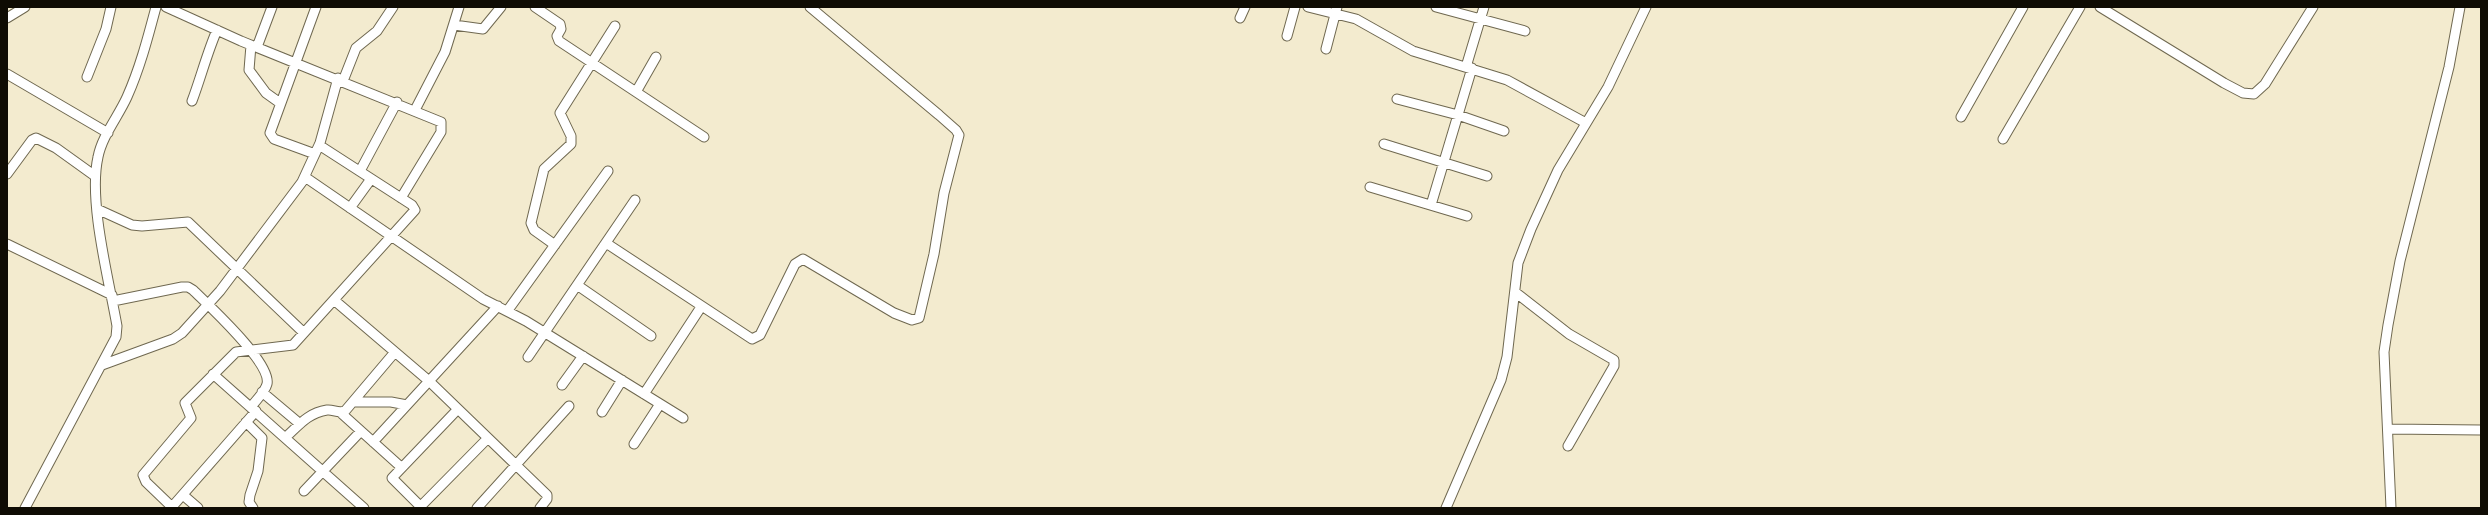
<svg xmlns="http://www.w3.org/2000/svg" width="2488" height="515" font-family="'Space Grotesk',sans-serif">
  <rect width="100%" height="100%" fill="#f3ebcf"/>
  <g fill="none" stroke-linecap="round" stroke-linejoin="round">
    <g stroke="#6f6850" stroke-width="11">
      <path id="minor" d="M166 7 241 41 441 122V132L401 198
        M535 7 560 24 561 29 557 36 559 41 704 137
        M1308 7 1356 19 1413 51 1507 80 1586 123
        M1436 7 1525 31
        M2100 7 2224 83 2243 93 2254 94 2265 84 2313 7
        M7 18 25 7
        M1240 18 1245 7
        M454 25 483 29 501 7
        M1287 36 1295 7
        M251 45 249 70 266 93 280 103
        M257 47 272 7
        M1326 49 1337 7
        M1466 67 1484 7
        M7 74 108 133
        M87 77 106 29 111 7
        M343 81 356 48 377 31 393 7
        M636 92 656 57
        M1397 99 1458 115 1504 131
        M192 101C201 77 207 53 217 30
        M415 110 445 52 459 7
        M1961 117 2023 7
        M2003 139 2080 7
        M1384 144 1487 176
        M315 154 274 139 270 133 316 7
        M360 171 397 102
        M7 174 32 140 36 138 56 148 95 176
        M305 177 483 299 526 321 683 418
        M1370 187 1467 216
        M1431 205 1472 68
        M350 208 371 179
        M97 209 132 225 142 226 188 222 304 333
        M606 243 752 339 760 335 795 264 803 259 894 313 912 320 919 318 934 254 944 193 959 135 956 130 939 115 810 7
        M7 244 112 295
        M555 245 534 230 531 223 544 169 571 144V136L560 113 615 26
        M577 285 651 336
        M1515 292 1569 334 1614 360V366L1568 446
        M334 300 429 381 547 495V499L540 508
        M113 301 182 287H188L193 290C208 305 272 363 267 384 265 392 256 400 251 407
        M508 310 608 171
        M528 357 635 200
        M102 365 173 339 182 333 220 291 302 182 320 143 338 78
        M213 374 364 508
        M562 385 583 356
        M262 392 300 424
        M644 394 701 307
        M355 402H391L407 405
        M602 412 622 380
        M341 413 401 467
        M246 422 262 438 258 471 250 495 249 502 253 508
        M2389 429 2481 430
        M286 437C299 425 308 413 327 410 333 409 338 414 345 411L395 352
        M373 442 498 306
        M634 444 660 404
        M304 491 361 431
        M183 495 198 508
        M172 507 146 482 143 475 191 418 185 403 236 352 293 345 415 210 412 205 319 145
        M421 507 392 478 458 409
        M25 508 116 337 117 326C109 280 88 201 98 157 102 136 118 117 127 97 140 68 148 37 156 7
        M171 508 256 411
        M419 508 488 438
        M477 508 569 406
        M1446 508 1501 380 1507 357 1518 263 1531 229 1558 170 1608 87 1646 7
        M2391 508 2384 352 2388 325 2400 261 2449 67 2460 7"/>
    </g>
    <use href="#minor" stroke="#fff" stroke-width="9"/>
  </g>
  <rect width="2488" height="515" fill="none" stroke="#0f0c04" stroke-width="16"/>
</svg>
